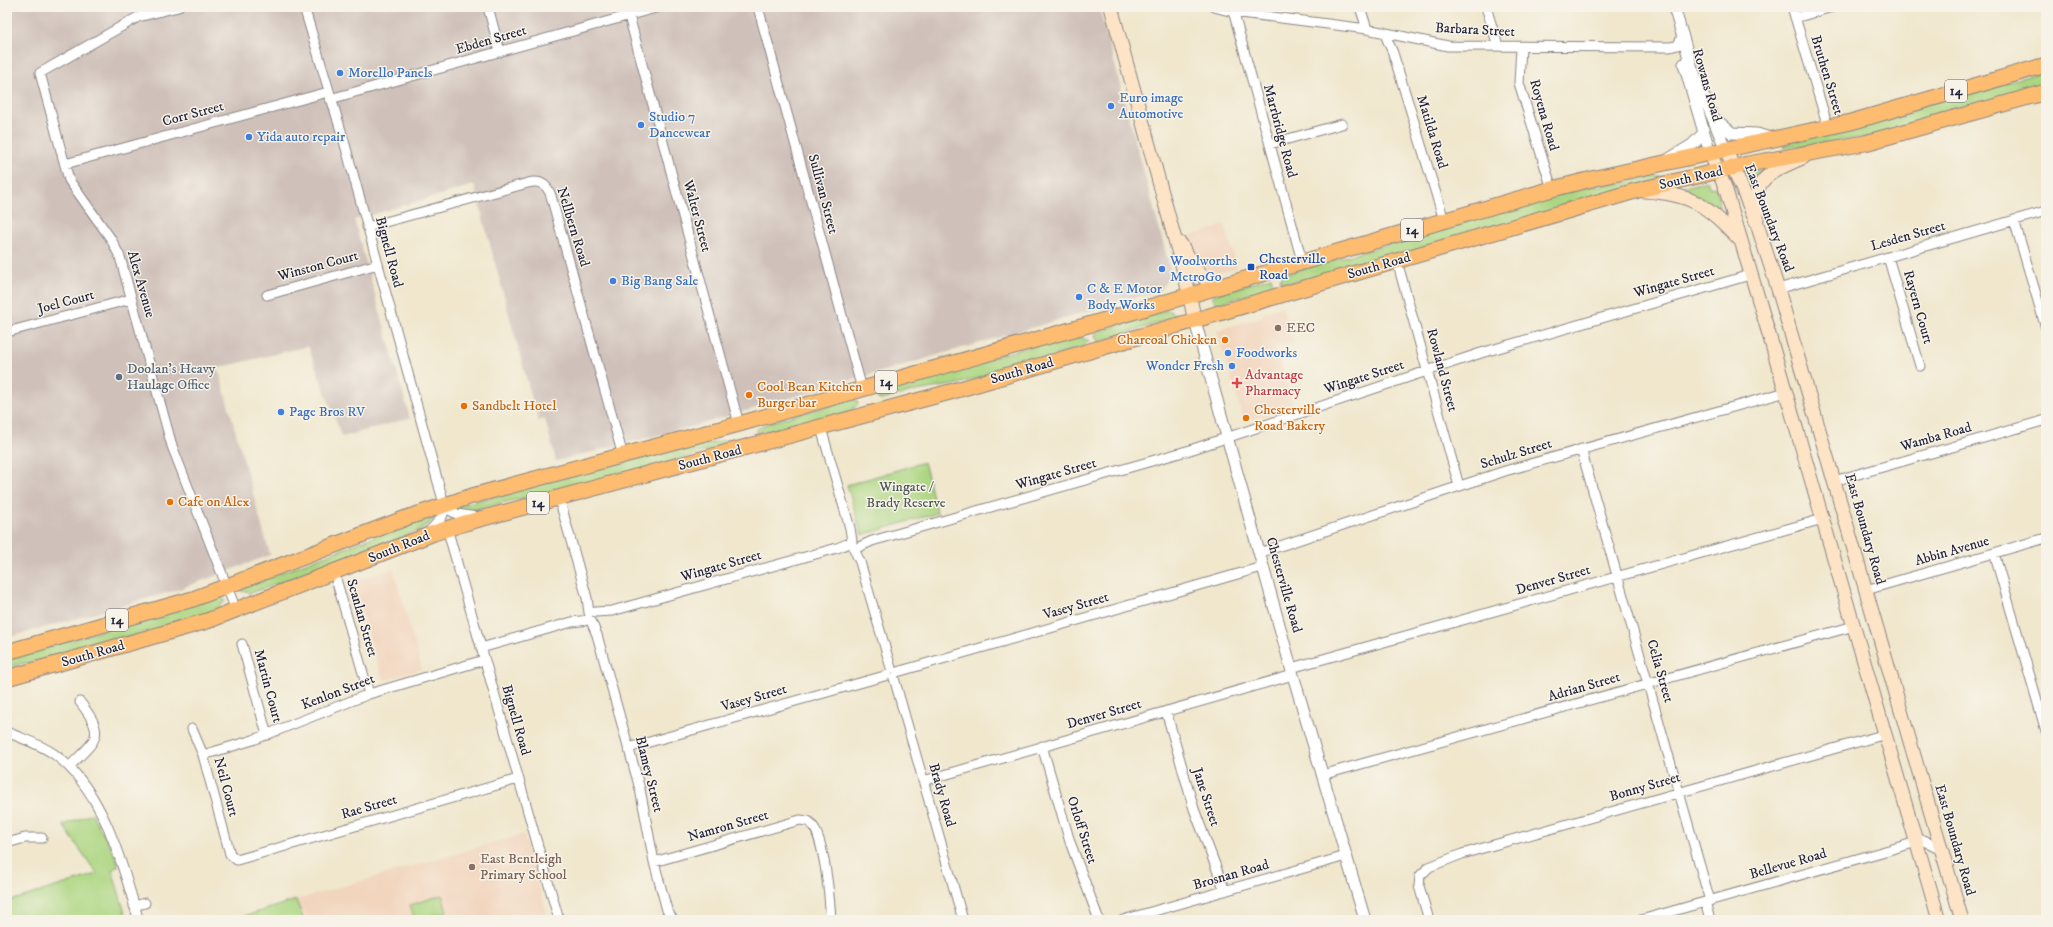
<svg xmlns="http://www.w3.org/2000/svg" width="2053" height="927" font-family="'IM FELL DW Pica',serif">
  <rect width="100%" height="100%" fill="#f7f3e8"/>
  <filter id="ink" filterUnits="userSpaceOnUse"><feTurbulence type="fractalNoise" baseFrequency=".025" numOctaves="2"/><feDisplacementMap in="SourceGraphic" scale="8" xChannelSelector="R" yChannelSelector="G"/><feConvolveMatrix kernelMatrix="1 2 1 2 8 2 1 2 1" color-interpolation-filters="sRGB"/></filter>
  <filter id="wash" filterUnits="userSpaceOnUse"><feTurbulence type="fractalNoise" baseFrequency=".012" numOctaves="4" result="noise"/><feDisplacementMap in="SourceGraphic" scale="16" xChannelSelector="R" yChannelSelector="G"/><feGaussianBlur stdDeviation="0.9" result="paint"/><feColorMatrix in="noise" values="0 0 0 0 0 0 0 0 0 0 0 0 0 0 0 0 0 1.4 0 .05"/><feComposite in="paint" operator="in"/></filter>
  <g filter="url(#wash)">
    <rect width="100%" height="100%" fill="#f0e7cd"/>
    <path fill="#f2d5bd" d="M1225 225 1237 268 1214 273 1202 266 1187 237Z
      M1282 307 1293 343 1274 348 1277 349 1293 406 1244 422 1217 330 1261 317 1264 313Z
      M393 569 422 669 385 680 382 678 353 582Z
      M524 834 549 920H307L296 900Z"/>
    <path fill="#cfc1ba" d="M7 7H1099L1171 272 1161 290 694 426 556 461 545 419 538 421 474 185 354 220 410 418 342 437 308 346 218 368 270 555 177 590 7 638Z"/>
    <path fill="#acd681" stroke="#677c5e" d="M2046 71V86L1868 137 1784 148 1783 144Z
      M1764 169 1767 171 1753 199 1741 173Z
      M1656 176 1660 177V180L1343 271 1289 283 1281 282 1280 279 1283 275 1583 187 1623 183Z
      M1707 181 1709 187 1716 188 1720 206 1718 207 1681 188Z
      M1271 277 1274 287 1216 304 1212 297 1216 294Z
      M1168 310 1177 315 1155 324 1098 342 1095 335 1097 332Z
      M1080 337 1089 341 1083 347 958 384 910 392 881 400 878 399 876 394 884 389 1028 347Z
      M853 399 857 401 858 404 851 411 840 416 757 433V429L770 422Z
      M734 439 735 443 592 484 505 502 466 512H460L453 507 666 451Z
      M924 462 937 513 862 535 847 485Z
      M438 512 436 518 420 530 340 563 250 593 241 591 244 587Z
      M220 596 225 601 216 610 205 616 67 654 7 667V659Z
      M92 814 116 857 118 866 112 870 127 920H7V902L97 874 63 825Z
      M442 895 447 912 415 920 410 905Z
      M296 900 304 920H232Z"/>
  </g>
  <g filter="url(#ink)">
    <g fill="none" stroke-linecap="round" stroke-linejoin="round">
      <g stroke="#898484" stroke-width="11">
        <path id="minor" d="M178 7 138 17 40 73 69 180 111 239 120 257 172 446 236 610
          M304 7 344 141 444 504
          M488 7 500 52
          M758 7 862 389
          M1214 7 1233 12 1367 29 1448 46 1670 47 1678 45 1683 34
          M1232 7 1302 261
          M1360 7 1367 29
          M1486 7 1498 46
          M1792 7 1828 127
          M629 16 739 424
          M1795 18 1832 7
          M1384 32 1393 53 1444 220
          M1521 47 1519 83 1552 189
          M330 99 659 7
          M1270 144 1342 124
          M65 164 328 92
          M2014 220 2046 328
          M367 227 528 183C540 180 547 184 551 196L623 456
          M1888 257 1920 366
          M1397 261 1459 486
          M1778 289 2046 211
          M267 295 378 264
          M7 332 131 299
          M821 428 850 528 852 541
          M1581 449 1710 901
          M1834 481 2046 420
          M559 498 587 598 589 613
          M447 528 559 920
          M428 533 442 517 445 508 457 514 477 517
          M859 547 872 541 1190 450 1481 353 1750 275
          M854 549 860 562 891 668
          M1259 553 1505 471 1786 392
          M1994 553 2046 731
          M334 572 369 694
          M1866 590 2046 538
          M595 612 612 611 837 548 852 542
          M591 621 597 635 640 789 654 862 667 910 673 920
          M242 644 267 735
          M481 648 572 622 589 620
          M1291 668 1823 519
          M897 672 1262 567
          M894 678 963 920
          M1166 711 1194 809 1225 891
          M192 729 203 755 230 854 237 860 518 779
          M7 732C23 739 40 744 54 754 103 789 122 863 138 918
          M1042 746 1070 842 1099 920
          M628 748 888 675
          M203 755 253 740 369 694 484 660
          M69 767C96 739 107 737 80 702
          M1322 775 1854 626
          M923 781 1293 675
          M7 843 25 838H42
          M654 862 800 820 808 821C824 828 830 902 831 920
          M1705 902 1710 920
          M134 906 145 903
          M1123 920 1346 856
          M1429 920 1419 886 1420 876 1429 867 1462 854 1886 734
          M1641 920 1917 842 1923 840 1941 849"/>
      </g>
      <g stroke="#898484" stroke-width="13">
        <path id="tertiary" d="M1674 7 1692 68 1726 150
          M1684 64 1710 153
          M1715 119 1732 133 1757 134 1773 139
          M1669 159 1692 145 1704 133
          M1195 321 1293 675 1365 920"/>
      </g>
      <g stroke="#898484" stroke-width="15">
        <path id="secondary" d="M1111 7 1185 276 1195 321
          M1726 150 1757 224 1778 289 1962 920
          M1710 153 1725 187 1768 331 1939 920
          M1644 191C1693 194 1706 205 1740 240
          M1757 219C1758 211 1756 202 1757 194 1759 173 1788 165 1804 157
          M1180 243 1197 271 1214 287"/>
      </g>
      <g stroke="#898484" stroke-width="17">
        <path id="trunk" d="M7 652 193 599 406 518 472 496 739 424 1088 325 1552 189 1596 178 1851 122 2046 65
          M7 678 207 621 434 533 465 523 950 392 1635 191 1748 164 1865 143 2046 92"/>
      </g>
      <use href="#minor" stroke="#fff" stroke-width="9"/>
      <use href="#tertiary" stroke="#fff" stroke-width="11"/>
      <use href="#secondary" stroke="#fee4c6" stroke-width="13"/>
      <use href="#trunk" stroke="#fdbc70" stroke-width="15"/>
    </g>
  </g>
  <g fill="#3f7fe0" stroke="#f7f3e8" stroke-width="1.5">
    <circle cx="340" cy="73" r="4"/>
    <circle cx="1111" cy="106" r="4"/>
    <circle cx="641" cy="125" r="4"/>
    <circle cx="249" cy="137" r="4"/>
    <circle cx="1162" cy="269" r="4"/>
    <circle cx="613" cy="281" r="4"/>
    <circle cx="1079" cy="297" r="4"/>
    <circle cx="1228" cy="353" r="4"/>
    <circle cx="1232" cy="366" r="4"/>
    <circle cx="281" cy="412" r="4"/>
  </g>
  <rect fill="#1a4fb4" stroke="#f7f3e8" stroke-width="1.5" x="1247" y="263" width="8" height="8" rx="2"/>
  <g fill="#8d6e63" stroke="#f7f3e8" stroke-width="1.5">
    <circle cx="1278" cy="328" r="4"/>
    <circle cx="472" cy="867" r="4"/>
  </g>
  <g fill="#e8710a" stroke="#f7f3e8" stroke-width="1.5">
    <circle cx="1225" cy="340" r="4"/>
    <circle cx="749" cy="395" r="4"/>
    <circle cx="464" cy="406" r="4"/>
    <circle cx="1246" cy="418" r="4"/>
    <circle cx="170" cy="502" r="4"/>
  </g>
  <circle fill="#5c6f8a" stroke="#f7f3e8" stroke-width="1.5" cx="119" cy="377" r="4"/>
  <path fill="#e0444e" stroke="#f7f3e8" stroke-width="1.5" d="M1235 377h4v4h4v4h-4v4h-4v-4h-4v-4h4z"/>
  <g text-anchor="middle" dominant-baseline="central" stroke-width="3" stroke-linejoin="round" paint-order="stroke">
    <g fill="#f7f3e8" stroke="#62616f" stroke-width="1">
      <rect x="1945" y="80" width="22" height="22" rx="3"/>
      <rect x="1401" y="219" width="22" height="22" rx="3"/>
      <rect x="875" y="371" width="22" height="22" rx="3"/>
      <rect x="527" y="492" width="22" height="22" rx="3"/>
      <rect x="106" y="609" width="22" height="22" rx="3"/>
    </g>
    <g font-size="13" font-weight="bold" fill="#22223b">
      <text x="1956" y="91">14</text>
      <text x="1412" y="230">14</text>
      <text x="886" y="382">14</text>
      <text x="538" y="503">14</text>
      <text x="117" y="620">14</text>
    </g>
    <g font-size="14" fill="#22223b" stroke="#f7f3e8">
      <text transform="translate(1475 30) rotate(3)">Barbara Street</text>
      <text transform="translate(491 40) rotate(-16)">Ebden Street</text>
      <text transform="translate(1827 75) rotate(73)">Bruthen Street</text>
      <text transform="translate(1707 85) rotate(74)">Rowans Road</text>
      <text transform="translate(193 114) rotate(-15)">Corr Street</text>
      <text transform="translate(1544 115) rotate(74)">Royena Road</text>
      <text transform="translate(1280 131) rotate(75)">Marrbridge Road</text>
      <text transform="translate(1432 132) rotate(73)">Matilda Road</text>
      <text transform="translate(1691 178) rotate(-13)">South Road</text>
      <text transform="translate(823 194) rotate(75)">Sullivan Street</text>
      <text transform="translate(697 216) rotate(75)">Walter Street</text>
      <text transform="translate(1769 218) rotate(69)">East Boundary Road</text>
      <text transform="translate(573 227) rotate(73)">Nellbern Road</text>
      <text transform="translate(1908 236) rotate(-16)">Lesden Street</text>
      <text transform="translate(389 252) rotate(75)">Bignell Road</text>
      <text transform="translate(318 266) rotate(-15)">Winston Court</text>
      <text transform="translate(1379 266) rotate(-16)">South Road</text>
      <text transform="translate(1674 282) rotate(-16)">Wingate Street</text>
      <text transform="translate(141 284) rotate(74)">Alex Avenue</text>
      <text transform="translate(66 302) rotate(-15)">Joel Court</text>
      <text transform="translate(1918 307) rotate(74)">Rayern Court</text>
      <text transform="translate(1442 370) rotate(75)">Rowland Street</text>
      <text transform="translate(1022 371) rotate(-16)">South Road</text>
      <text transform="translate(1364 377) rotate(-18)">Wingate Street</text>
      <text transform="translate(1936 437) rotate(-16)">Wamba Road</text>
      <text transform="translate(1516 454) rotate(-17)">Schulz Street</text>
      <text transform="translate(710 458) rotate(-15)">South Road</text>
      <text transform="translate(1056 474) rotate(-16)">Wingate Street</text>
      <text transform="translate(1865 529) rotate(74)">East Boundary Road</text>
      <text transform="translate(399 547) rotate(-22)">South Road</text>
      <text transform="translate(1952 551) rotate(-16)">Abbin Avenue</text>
      <text transform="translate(721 566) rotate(-16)">Wingate Street</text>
      <text transform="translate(1553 580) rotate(-16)">Denver Street</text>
      <text transform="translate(1284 585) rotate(74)">Chesterville Road</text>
      <text transform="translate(1076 606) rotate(-16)">Vasey Street</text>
      <text transform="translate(362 618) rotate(74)">Scanlan Street</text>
      <text transform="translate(93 654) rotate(-16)">South Road</text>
      <text transform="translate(1660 671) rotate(74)">Celia Street</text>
      <text transform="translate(268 686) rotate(75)">Martin Court</text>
      <text transform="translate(1584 687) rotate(-16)">Adrian Street</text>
      <text transform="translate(338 692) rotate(-21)">Kenlon Street</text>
      <text transform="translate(754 698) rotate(-16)">Vasey Street</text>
      <text transform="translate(1104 714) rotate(-16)">Denver Street</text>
      <text transform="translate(516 720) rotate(74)">Bignell Road</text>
      <text transform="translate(649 774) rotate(76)">Blamey Street</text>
      <text transform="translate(226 787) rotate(75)">Neil Court</text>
      <text transform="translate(1645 787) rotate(-16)">Bonny Street</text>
      <text transform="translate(942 795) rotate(74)">Brady Road</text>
      <text transform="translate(1206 797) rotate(72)">Jane Street</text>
      <text transform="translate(369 807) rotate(-16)">Rae Street</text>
      <text transform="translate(728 826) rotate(-16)">Namron Street</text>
      <text transform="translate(1082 830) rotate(72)">Orloff Street</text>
      <text transform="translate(1955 840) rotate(74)">East Boundary Road</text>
      <text transform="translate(1788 864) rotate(-16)">Bellevue Road</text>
      <text transform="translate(1231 875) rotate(-16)">Brosnan Road</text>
    </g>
    <g font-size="14" fill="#366cbe" stroke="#f7f3e8" text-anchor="start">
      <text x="348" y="73">Morello Panels</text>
      <text x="1119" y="98">Euro image<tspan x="1119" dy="16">Automotive</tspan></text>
      <text x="649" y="117">Studio 7<tspan x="649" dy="16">Dancewear</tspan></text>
      <text x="257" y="137">Yida auto repair</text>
      <text x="1170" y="261">Woolworths<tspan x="1170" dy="16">MetroGo</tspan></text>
      <text x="621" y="281">Big Bang Sale</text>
      <text x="1087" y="289">C &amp; E Motor<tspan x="1087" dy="16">Body Works</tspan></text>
      <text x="1236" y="353">Foodworks</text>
      <text x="1224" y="366" text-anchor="end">Wonder Fresh</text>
      <text x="289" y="412">Page Bros RV</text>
    </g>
    <g font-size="14" fill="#164399" stroke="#f7f3e8" text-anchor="start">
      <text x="1259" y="259">Chesterville<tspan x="1259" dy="16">Road</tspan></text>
    </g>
    <g font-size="14" fill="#785e54" stroke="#f7f3e8" text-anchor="start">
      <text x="1286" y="328">EEC</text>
      <text x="480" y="859">East Bentleigh<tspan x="480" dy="16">Primary School</tspan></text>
    </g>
    <g font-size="14" fill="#c56008" stroke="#f7f3e8" text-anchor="start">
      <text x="1217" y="340" text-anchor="end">Charcoal Chicken</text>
      <text x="757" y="387">Cool Bean Kitchen<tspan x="757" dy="16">Burger bar</tspan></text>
      <text x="472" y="406">Sandbelt Hotel</text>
      <text x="1254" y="410">Chesterville<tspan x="1254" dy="16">Road Bakery</tspan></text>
      <text x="178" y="502">Cafe on Alex</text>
    </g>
    <g font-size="14" fill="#4e5e75" stroke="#f7f3e8" text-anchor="start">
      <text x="127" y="369">Doolan's Heavy<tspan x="127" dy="16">Haulage Office</tspan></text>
    </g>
    <g font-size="14" fill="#be3a42" stroke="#f7f3e8" text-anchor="start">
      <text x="1245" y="375">Advantage<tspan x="1245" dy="16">Pharmacy</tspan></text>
    </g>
    <g font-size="14" fill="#4b5850" stroke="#f7f3e8">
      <text x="906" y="487">Wingate /<tspan x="906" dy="16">Brady Reserve</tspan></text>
    </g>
  </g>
  <rect width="2053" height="927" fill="none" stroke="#f7f3e8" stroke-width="24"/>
</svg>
